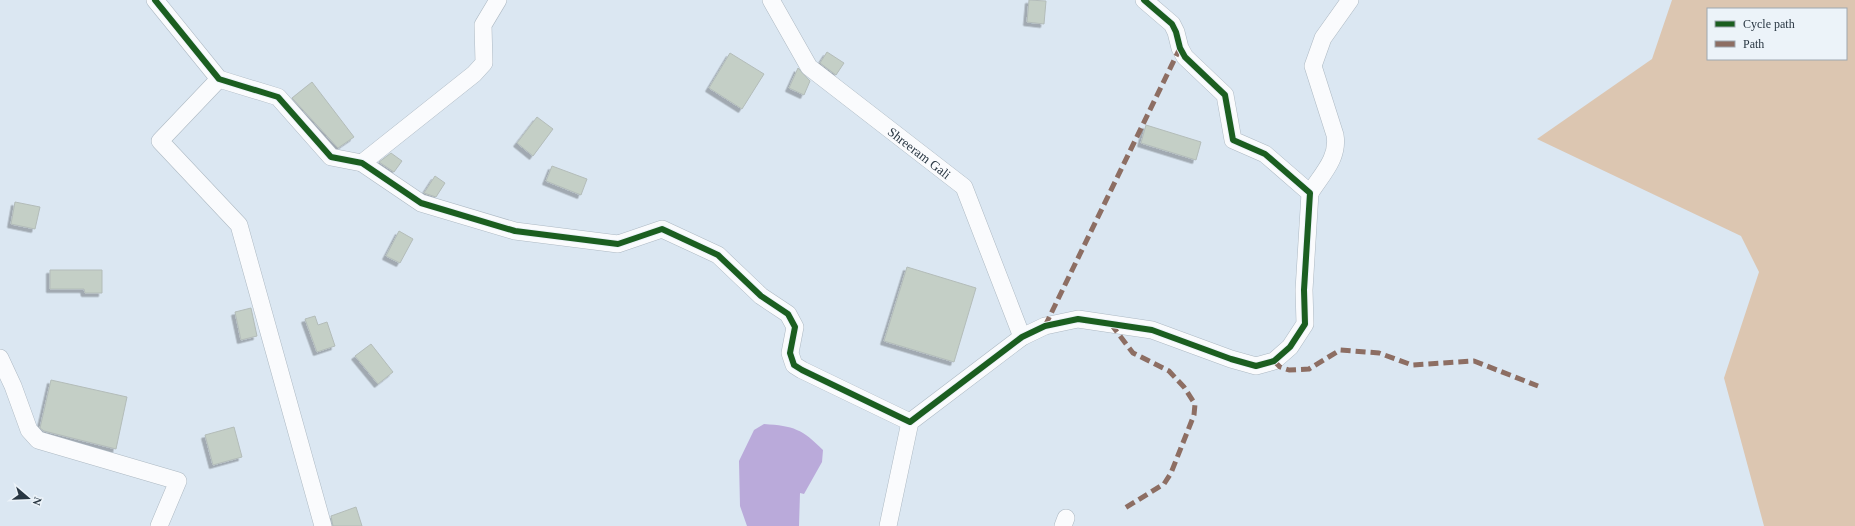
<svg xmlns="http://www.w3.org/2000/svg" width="1855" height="526" font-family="'Times New Roman',serif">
  <defs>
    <filter id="shadow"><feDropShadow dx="-3.5" dy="3.5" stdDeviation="0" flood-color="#0004"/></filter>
  </defs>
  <rect width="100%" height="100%" fill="#dbe7f2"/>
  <path fill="#dcc6b1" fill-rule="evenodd" d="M1672 0H1855V526H1764L1724 378 1759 272 1741 236 1537 139 1652 59ZM1708 9H1846V59H1708Z"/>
  <path fill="#baaada" d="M764 424C794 426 802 429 823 450L822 462 804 494 800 493 799 526H747L740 506 739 461 754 430Z"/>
  <path fill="#c4cfc6" stroke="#b3bcb9" filter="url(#shadow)" d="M1029 0 1046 1 1044 24 1027 22Z
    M827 52 844 63 836 75 820 63Z
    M730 53 764 74 742 109 709 88Z
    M798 68 810 81 804 95 789 88Z
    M312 82 354 137 338 148 292 98Z
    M537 117 553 129 533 156 517 143Z
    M1146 125 1201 142 1196 160 1141 143Z
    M391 153 402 161 394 172 379 162Z
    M552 166 587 179 581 195 546 181Z
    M435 176 445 183 436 197 424 193Z
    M15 202 40 207 35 229 11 224Z
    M399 231 413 239 400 263 386 256Z
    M907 267 976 288 954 362 884 341Z
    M50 270H102V293H85L84 289H50Z
    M251 308 257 336 241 340 235 312Z
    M315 316 318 325 327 322 335 346 317 352 305 319Z
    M371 344 393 372 378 384 355 356Z
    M51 380 127 397 116 449 44 431 40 428Z
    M234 427 242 457 213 465 205 435Z
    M356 507 362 526H333L331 516Z"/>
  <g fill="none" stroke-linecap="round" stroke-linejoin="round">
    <g stroke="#adb9c3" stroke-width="18">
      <g id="minor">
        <path d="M155 0 219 79 278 97 331 157 362 163 421 203 515 231 618 244 662 229 718 255 761 296 788 314 795 327 790 353 794 365 802 370 910 422"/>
        <path id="s1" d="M771 0 809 67 964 187 1022 337"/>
        <path d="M219 79 160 141 239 225 323 526"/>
        <path d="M362 163 474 74 484 63 483 25 498 0"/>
        <path d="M1310 193C1322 174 1339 158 1335 135L1313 66 1323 38 1350 0"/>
        <path d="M0 358 13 386 29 430 38 440 178 481 159 526"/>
        <path d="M888 526 910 422 1022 337 1045 326 1078 319 1152 330 1231 359 1256 366 1274 361 1290 347 1305 324 1304 290 1310 193 1265 154 1233 140 1225 95 1185 57 1180 48 1176 32 1172 24 1144 0"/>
        <path d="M1063 526 1066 518"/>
      </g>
    </g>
    <use href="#minor" stroke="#fafbfd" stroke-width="17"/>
    <path stroke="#8d6e63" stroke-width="5" stroke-dasharray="10 5" stroke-linecap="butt" d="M1111 324 1133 353 1169 371 1184 387 1195 404 1194 415 1171 473 1164 484 1125 508
      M1045 326 1180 48
      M1274 361 1280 367 1289 370 1309 369 1340 350 1379 353 1412 365 1474 361 1538 386"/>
    <g stroke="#ecf3f9" stroke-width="8">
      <path id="cycleway" d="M155 0 219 79 278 97 331 157 362 163 421 203 515 231 618 244 662 229 718 255 761 296 788 314 795 327 790 353 794 365 802 370 910 422 1022 337 1045 326 1078 319 1152 330 1231 359 1256 366 1274 361 1290 347 1305 324 1304 290 1310 193 1265 154 1233 140 1225 95 1185 57 1180 48 1176 32 1172 24 1144 0"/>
    </g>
    <use href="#cycleway" stroke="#1b5e20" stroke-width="6"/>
  </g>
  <g text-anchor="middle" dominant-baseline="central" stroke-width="3" stroke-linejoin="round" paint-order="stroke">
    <g font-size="13" fill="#283642" stroke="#ecf3f9">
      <text stroke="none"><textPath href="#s1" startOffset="217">Shreeram Gali</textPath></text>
    </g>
  </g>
  <rect x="1707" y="8" width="140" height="52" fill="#ecf3f9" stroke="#9ea7b0"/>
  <rect x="1715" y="21" width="20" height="6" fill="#1b5e20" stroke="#9ea7b0"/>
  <text x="1743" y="28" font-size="12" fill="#283642">Cycle path</text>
  <rect x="1715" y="41" width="20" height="6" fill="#8d6e63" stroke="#9ea7b0"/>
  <text x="1743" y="48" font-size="12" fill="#283642">Path</text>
  <g transform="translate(28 498) rotate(109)" stroke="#ecf3f9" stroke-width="3" paint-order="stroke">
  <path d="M0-3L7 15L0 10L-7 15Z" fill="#283642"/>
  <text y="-6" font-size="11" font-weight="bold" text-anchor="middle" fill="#283642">N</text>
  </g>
</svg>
